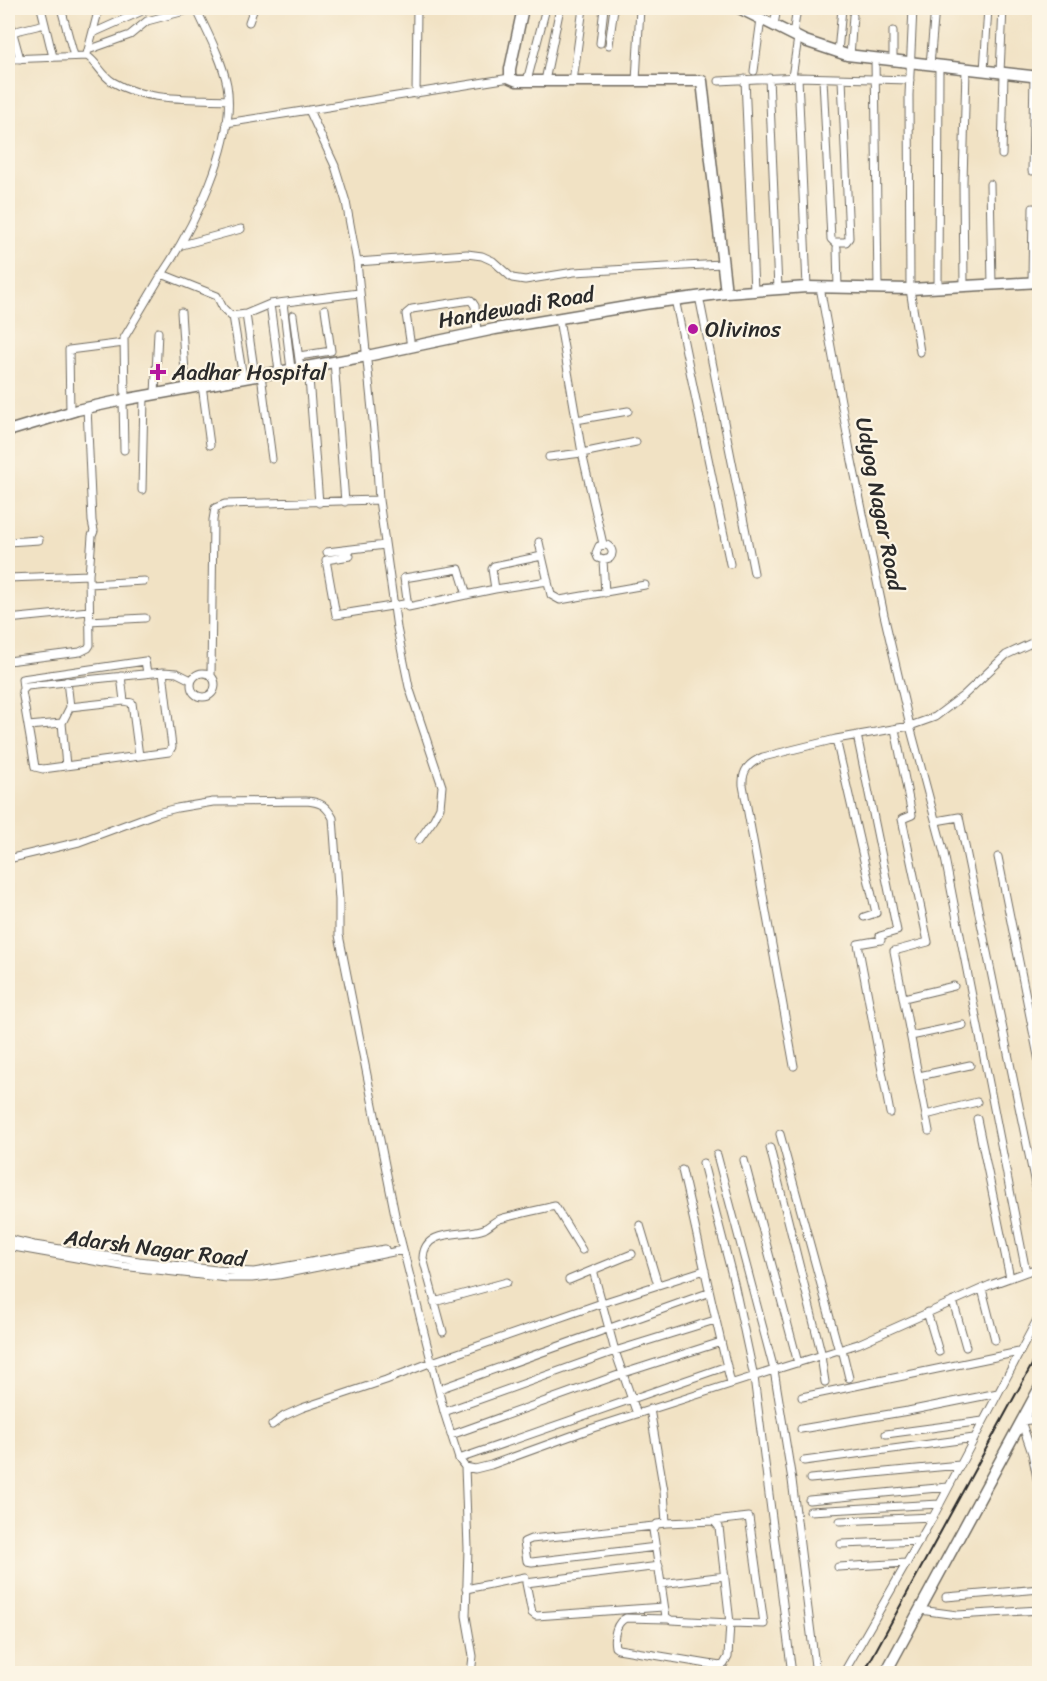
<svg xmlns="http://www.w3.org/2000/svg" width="1047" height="1681" font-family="Sriracha,sans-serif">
  <rect width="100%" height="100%" fill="#fcf5e5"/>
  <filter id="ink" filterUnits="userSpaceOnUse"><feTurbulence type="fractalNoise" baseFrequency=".0167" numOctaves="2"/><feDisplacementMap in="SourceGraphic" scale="12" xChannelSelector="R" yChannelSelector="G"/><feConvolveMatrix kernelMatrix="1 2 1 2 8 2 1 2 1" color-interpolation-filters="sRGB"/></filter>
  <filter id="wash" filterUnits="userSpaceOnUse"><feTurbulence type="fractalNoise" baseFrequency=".008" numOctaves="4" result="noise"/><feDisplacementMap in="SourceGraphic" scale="24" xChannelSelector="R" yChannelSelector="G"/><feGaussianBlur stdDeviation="1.35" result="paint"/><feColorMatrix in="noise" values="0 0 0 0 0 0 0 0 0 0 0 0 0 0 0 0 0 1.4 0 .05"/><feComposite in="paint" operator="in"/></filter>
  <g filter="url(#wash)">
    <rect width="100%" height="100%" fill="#f1e2c4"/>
  </g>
  <g filter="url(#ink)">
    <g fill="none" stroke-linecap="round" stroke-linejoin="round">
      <g stroke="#706b61" stroke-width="9">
        <path id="street" d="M41 8 53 57
          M61 8 74 56
          M196 8C207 32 222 59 227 85 237 142 193 228 162 274L217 296 223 308 231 316 246 314 270 304 359 293
          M913 8 909 95 910 289 920 352
          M8 15 20 59
          M249 22 254 8
          M774 25 777 8
          M12 32 45 24
          M93 33 149 8
          M793 35 797 8
          M600 43 604 8
          M609 45 614 8
          M88 50 130 35 147 21 196 8
          M838 52 842 8
          M87 54 99 8
          M850 56 853 16
          M8 59 87 56C98 63 101 75 113 82 146 102 191 98 228 100
          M875 59 878 288
          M893 61V31
          M930 65 935 8
          M754 71 761 19
          M984 71 988 8
          M1000 72 1003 8
          M792 77 798 38
          M798 77 807 287
          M769 78 778 289
          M745 79 754 291
          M823 79 831 239 834 242H846L849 238 842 79
          M527 81 546 8
          M545 81 560 8
          M573 81 583 8
          M636 81 640 8
          M719 81 798 77 910 80
          M416 94 417 8
          M226 123 309 110
          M1002 155 1004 73
          M1032 171 1034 76
          M990 184 992 285
          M182 245 241 229
          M837 248 838 288
          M357 262 467 254 482 256 493 261 512 278 525 280 574 272 722 264
          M1032 282 1033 208
          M964 286 963 182 966 69
          M820 287 851 456 884 615 910 726 944 853 1026 1272
          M938 287 939 66
          M699 296 754 573
          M675 299 730 564
          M283 303 291 369
          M270 304 279 371
          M181 312 186 388
          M246 314 255 376
          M293 315 300 367
          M233 316 243 378
          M559 319 582 453 603 544
          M411 347 406 314 412 309 471 300 475 306 477 333
          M299 356 331 351 325 309
          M334 361 345 502
          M308 366 319 503
          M261 375 272 459
          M202 385 210 445
          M155 394 158 332
          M123 400 124 450
          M125 400 124 338 162 274
          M70 412 69 350 124 343
          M576 420 628 411
          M549 457 582 453 636 442
          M142 490 144 396
          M8 542 39 540
          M327 552 385 545
          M350 556 326 560 336 615 404 604 408 607 495 589 492 569 494 566 542 556 539 542
          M542 556 551 595 560 600 645 585
          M603 560 610 558C614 553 612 548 607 545L599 546 596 553 598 558 603 560 605 593
          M8 578 89 575
          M89 584 144 581
          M495 589 548 581
          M408 607 404 578 459 569 467 595
          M8 619 89 611
          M89 621 145 618
          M8 661 80 652 88 648 90 645 89 575 92 536 94 531 92 521 87 407
          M163 672 172 747 169 752 43 769 35 767 22 691 27 686 163 672 177 673 191 680
          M191 685a12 12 0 1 1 24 0a12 12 0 1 1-24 0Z
          M121 676 124 701
          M211 676 213 520 215 508 225 504 379 500
          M23 688 22 679 145 661 147 673
          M70 707 124 701 132 703 139 756
          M28 726 62 723
          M895 729 912 815 902 819 928 942 894 951 929 1131
          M857 735 897 931 880 936 881 940 858 944 890 1113
          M836 739 876 913 864 917
          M66 766 62 723 70 707 67 681
          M936 821 959 817 1040 1208
          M419 840 434 819 440 807 442 786 409 687 397 628 379 500 376 450 357 262 346 202 335 166 309 110 510 78
          M998 857 1040 1066
          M8 859 79 842 157 813 177 808 213 802 306 801C320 802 326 805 333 818L339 900V935L397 1225 444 1412 459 1459 465 1467 468 1548 466 1616 473 1656 471 1674
          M904 998 954 986
          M911 1036 963 1025
          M794 1066 743 785C742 770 749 763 763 757L836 739 910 726 935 717 964 695 1006 655 1040 639
          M919 1076 970 1065
          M926 1115 977 1102
          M977 1119 1010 1278
          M780 1134 839 1351
          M770 1148 822 1356
          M744 1160 798 1363
          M703 1163 734 1283 754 1377 792 1674
          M682 1170C699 1241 713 1312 731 1383
          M640 1225 658 1285
          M8 1239 34 1245 139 1261 216 1270 254 1272 385 1249
          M8 1246 122 1266 227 1278H252L278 1275 403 1250
          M569 1280 593 1270
          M982 1289 995 1340
          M953 1301 966 1347
          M434 1302 507 1282
          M927 1312 939 1352
          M443 1332 423 1258C424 1227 464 1237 484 1229 490 1226 494 1221 500 1219 518 1214 537 1210 555 1206L582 1250
          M842 1349 849 1378
          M821 1356 825 1382
          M439 1389 708 1293
          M802 1397 1019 1352
          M650 1409 664 1491 666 1523 714 1521 749 1517 764 1624 730 1623 728 1657 724 1664 720 1666 618 1649 615 1647C613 1637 616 1622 626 1618L668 1619
          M444 1412 615 1351 715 1320
          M637 1414 615 1351 602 1303 705 1270
          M1040 1419 1021 1421 1032 1453 1040 1493
          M272 1425 284 1416 302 1408 386 1380 432 1362 602 1303 593 1270 632 1254
          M801 1429 908 1411 998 1393
          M886 1434 983 1421
          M451 1435 624 1373 721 1342
          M459 1459 727 1366
          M804 1461 974 1438
          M465 1467 475 1469 491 1465 593 1428 774 1370 717 1155
          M810 1479 960 1465
          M809 1500 948 1487
          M810 1511 940 1504
          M840 1521 933 1517
          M666 1523 657 1524 653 1530 666 1617 671 1620 730 1623 719 1527 714 1521
          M654 1526 531 1539 524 1542 527 1561 532 1562 656 1547
          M841 1544 920 1541
          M659 1566 526 1583 532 1613 536 1616 663 1607
          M838 1567 907 1563
          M661 1584 725 1576
          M466 1589 525 1577
          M946 1597 1040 1589
          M920 1610 957 1615 1040 1610
          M816 1674 792 1480 774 1370 858 1344 990 1285 1040 1267
          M843 1674 933 1517 1040 1314"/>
      </g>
      <g stroke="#706b61" stroke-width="13">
        <path id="secondary" d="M523 8 510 69V78L517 81H702L726 293
          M739 8 805 41 847 55 1040 77
          M8 431 77 410 123 400 367 356 495 329 644 304 726 293 807 287 910 289 1040 282
          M885 1674 1040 1387"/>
      </g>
      <use href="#street" stroke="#fff" stroke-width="7"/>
      <use href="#secondary" stroke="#fff" stroke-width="10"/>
      <path stroke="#2b2b2b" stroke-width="2" d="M863 1674 1040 1350"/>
    </g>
  </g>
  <g fill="#b5179e" stroke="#fcf5e5" stroke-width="2">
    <circle cx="693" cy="329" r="6"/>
    <path d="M155 363h6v6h6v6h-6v6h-6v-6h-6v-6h6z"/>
  </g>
  <g text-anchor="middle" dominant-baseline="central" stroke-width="4.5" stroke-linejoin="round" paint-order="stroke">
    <g font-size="22" fill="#2b2b2b" stroke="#fcf5e5">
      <text transform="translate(516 307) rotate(-10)">Handewadi Road</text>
      <text transform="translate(880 504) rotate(79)">Udyog Nagar Road</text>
      <text transform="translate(155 1248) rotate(7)">Adarsh Nagar Road</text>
    </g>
    <g font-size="22" fill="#2b2b2b" stroke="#fcf5e5" text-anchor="start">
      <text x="705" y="329">Olivinos</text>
      <text x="172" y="372">Aadhar Hospital</text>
    </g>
  </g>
  <rect width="1047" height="1681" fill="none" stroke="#fcf5e5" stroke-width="30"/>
</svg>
